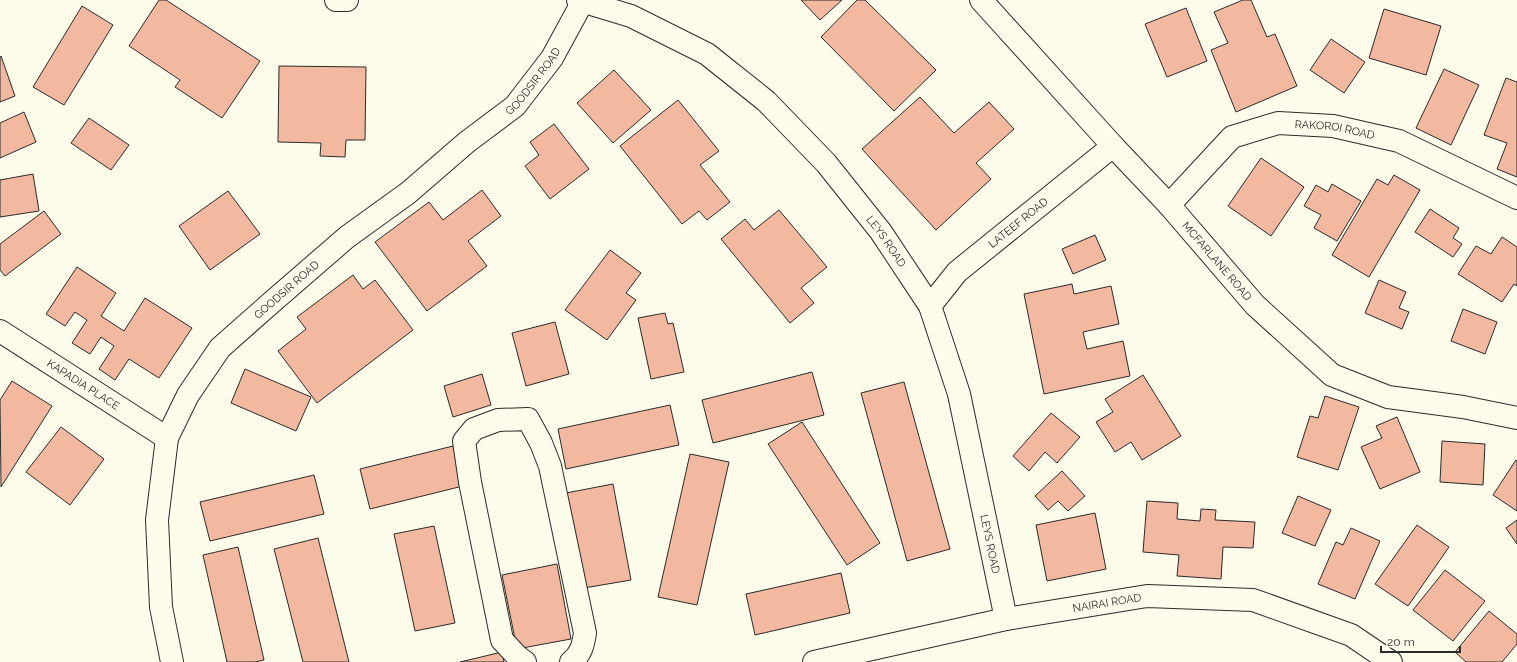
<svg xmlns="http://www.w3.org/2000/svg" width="1517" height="662" font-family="Raleway,sans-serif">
  <rect width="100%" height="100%" fill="#fdfbea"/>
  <path fill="#f2b8a0" stroke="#2b2b2b" d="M159 0H166L260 61 222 118 175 87 180 80 129 46Z
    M801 0H842L820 20Z
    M857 0H865L936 70 894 111 821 37Z
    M1243 0H1251L1267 37 1275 34 1297 86 1236 112 1211 50 1228 43 1214 12Z
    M82 6 113 25 64 105 33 87Z
    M1186 8 1207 61 1167 77 1145 24Z
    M1384 9 1441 26 1426 75 1369 58Z
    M1331 39 1365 62 1344 93 1310 70Z
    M1 56 15 96 0 102V57Z
    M279 66 366 67 365 140H346L345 157 320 156 321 143 278 142Z
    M1444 69 1479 85 1451 145 1416 128Z
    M614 70 651 110 613 143 577 103Z
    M1506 78 1517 82V177L1497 169 1507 143 1484 135Z
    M920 97 954 133 989 102 1014 129 976 163 991 179 936 230 862 149Z
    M678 100 719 151 700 165 730 202 707 220 699 211 682 224 620 146Z
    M24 112 36 142 0 158V123Z
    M89 118 129 145 111 170 71 143Z
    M554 124 589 169 550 199 525 166 539 155 530 142Z
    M1261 158 1304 187 1271 236 1228 206Z
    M33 174 39 211 0 217V180Z
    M1394 175 1420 190 1369 277 1332 255 1377 179 1388 185Z
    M1332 184 1361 201 1337 241 1314 228 1321 215 1304 206 1316 185 1328 192Z
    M482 190 501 216 468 241 487 266 427 311 375 242 429 202 443 220Z
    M228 191 260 234 210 270 179 226Z
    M1430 209 1459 228 1453 238 1462 244 1453 257 1415 232Z
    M779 210 827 267 801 288 814 303 790 323 721 239 745 219 754 230Z
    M44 211 61 234 5 276 0 270V244Z
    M1095 235 1106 260 1073 274 1062 249Z
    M1502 237 1517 247V286L1514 284 1502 302 1458 274 1476 246 1491 254Z
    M610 250 641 273 626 293 636 300 607 340 565 310Z
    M77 267 116 293 101 316 124 331 145 298 192 328 159 378 129 359 115 380 99 369 114 346 101 337 90 354 72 343 87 320 75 312 65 326 46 314Z
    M353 275 363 289 375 280 413 330 317 403 278 351 306 329 297 317Z
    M1379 280 1406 292 1399 308 1409 312 1402 329 1365 313Z
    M1072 284 1074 294 1111 286 1119 324 1083 332 1087 349 1123 341 1130 376 1044 394 1024 294Z
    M1463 309 1497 322 1485 354 1451 341Z
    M665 313 668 324 673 323 684 372 651 379 638 318Z
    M555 322 569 374 526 386 512 333Z
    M245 369 311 397 296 431 231 403Z
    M812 372 824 415 713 443 702 400Z
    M482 374 491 405 453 417 444 386Z
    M1143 375 1181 436 1142 460 1131 442 1115 452 1096 422 1113 412 1105 399Z
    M12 381 52 406 1 487 0 400Z
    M904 382 950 549 907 561 861 393Z
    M1325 396 1359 407 1338 470 1297 457 1310 416 1318 418Z
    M670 405 679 445 566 469 558 429Z
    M1051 413 1080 437 1057 463 1045 452 1029 471 1013 456Z
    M1397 417 1420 472 1380 489 1361 447 1382 438 1376 426Z
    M802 422 880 543 847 565 768 444Z
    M61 427 104 459 70 505 26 472Z
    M1442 441 1485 444 1483 485 1440 482Z
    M453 446 463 486 370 509 360 469Z
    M690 454 729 462 697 605 658 597Z
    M1516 460 1517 461V511L1493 495Z
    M1062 471 1085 496 1068 511 1058 501 1048 510 1035 496Z
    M314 475 324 514 210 541 200 502Z
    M613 484 631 580 584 588 566 493Z
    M1298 496 1331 510 1315 546 1282 533Z
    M1147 501 1178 503 1177 519 1200 521 1201 509 1216 510 1215 520 1255 522 1253 548 1223 547 1221 579 1177 576 1179 555 1143 552Z
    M1095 513 1106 569 1047 581 1036 525Z
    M1517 520V544L1506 528Z
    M1417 525 1449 547 1408 606 1375 584Z
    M434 526 455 623 415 631 394 534Z
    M1351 528 1380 541 1355 599 1318 584 1336 542 1343 545Z
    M318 538 349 662H303L274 549Z
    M238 547 264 660 255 662H227L203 555Z
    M557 564 571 639 517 649 502 575Z
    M1445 570 1485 601 1453 641 1413 610Z
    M841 573 850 613 755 635 746 594Z
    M1489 611 1517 634V644L1502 662H1466L1455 652Z
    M502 652 504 662H460Z"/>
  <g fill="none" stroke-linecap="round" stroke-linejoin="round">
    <g stroke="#2b2b2b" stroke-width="24">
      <g id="minor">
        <path d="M336 0H347"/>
        <path id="s1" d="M578 0 631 16 707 54 766 101 826 163 881 232 930 306 959 394 1006 619"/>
        <path id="s2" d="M981 0 1113 146 1169 205 1255 305 1332 375 1388 397 1463 407 1517 418"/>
        <path id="s3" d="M1169 205 1232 137 1278 123 1333 126 1399 141 1517 198"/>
        <path id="s4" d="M930 306 957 272 1113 146"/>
        <path id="s5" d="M0 331 167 438"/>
        <path id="s6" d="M172 662 161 607 157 520 167 438 188 395 220 348 272 302 347 237 408 193 467 142 515 106 552 58 583 1"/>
        <path d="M525 662 517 656 502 640 470 482 464 441 474 429 498 420 528 419 541 443 550 466 585 633C583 646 581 654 571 662"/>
        <path id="s7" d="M814 662 1006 619 1147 596 1253 600 1351 635 1391 662"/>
      </g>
    </g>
    <use href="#minor" stroke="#fdfbea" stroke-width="22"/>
  </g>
  <g text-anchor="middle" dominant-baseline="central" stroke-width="3" stroke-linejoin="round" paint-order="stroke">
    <g font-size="11" fill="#2b2b2b" stroke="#fdfbea">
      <text stroke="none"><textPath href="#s6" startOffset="743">GOODSIR ROAD</textPath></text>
      <text stroke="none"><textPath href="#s3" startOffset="198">RAKOROI ROAD</textPath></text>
      <text stroke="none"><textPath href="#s4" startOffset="122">LATEEF ROAD</textPath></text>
      <text stroke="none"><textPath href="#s1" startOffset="401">LEYS ROAD</textPath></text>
      <text stroke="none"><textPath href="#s2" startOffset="352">MCFARLANE ROAD</textPath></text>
      <text stroke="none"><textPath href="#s6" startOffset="419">GOODSIR ROAD</textPath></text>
      <text stroke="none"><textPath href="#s5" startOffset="99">KAPADIA PLACE</textPath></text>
      <text stroke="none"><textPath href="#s1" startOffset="725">LEYS ROAD</textPath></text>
      <text stroke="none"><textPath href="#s7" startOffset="299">NAIRAI ROAD</textPath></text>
    </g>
  </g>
  <path d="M1381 646v6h79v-6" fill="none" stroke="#2b2b2b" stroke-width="2"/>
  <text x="1387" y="646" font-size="12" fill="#2b2b2b" stroke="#fdfbea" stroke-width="3" paint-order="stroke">20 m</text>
</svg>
